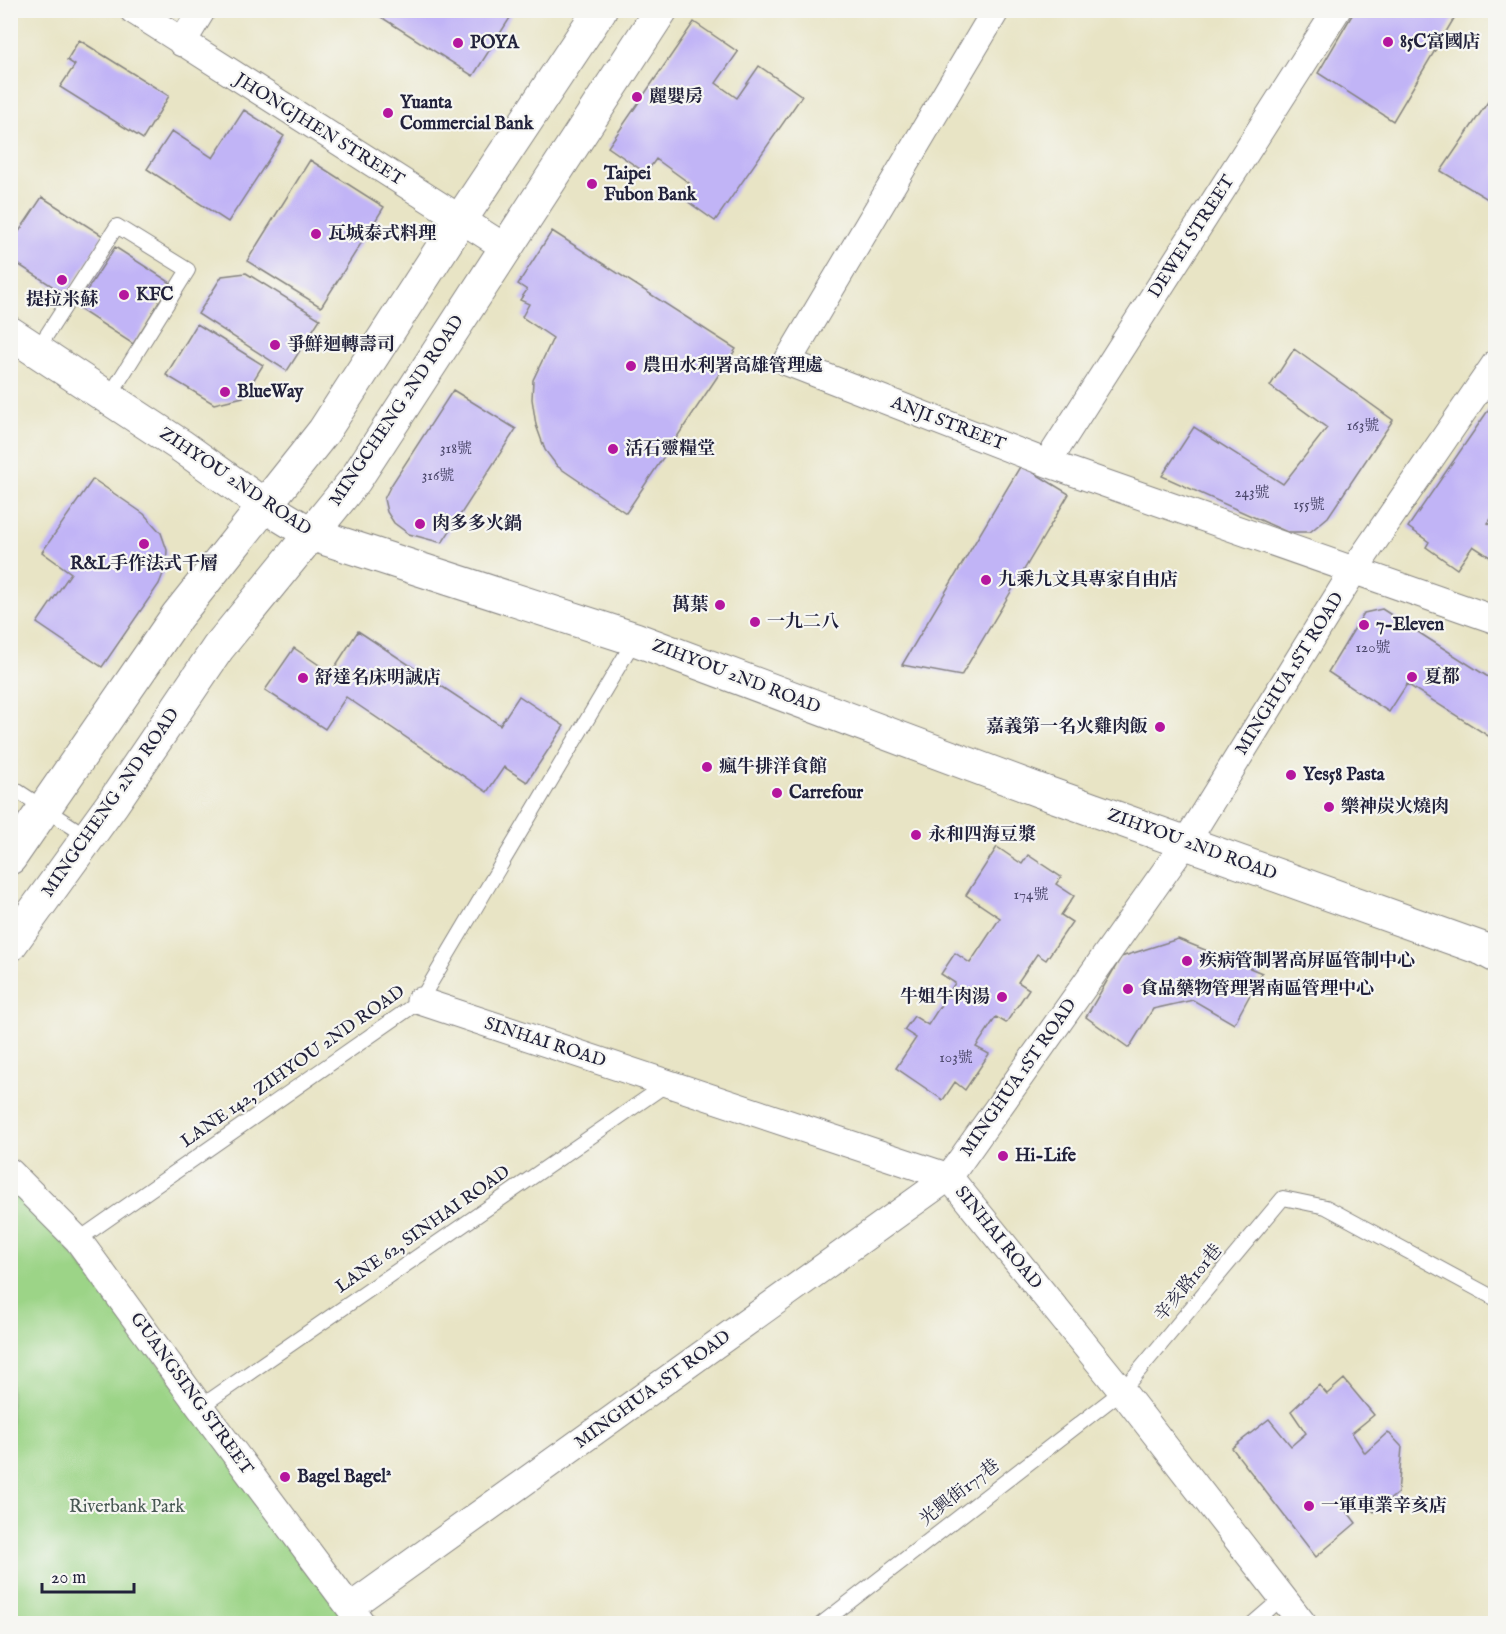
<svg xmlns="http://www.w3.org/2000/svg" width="1506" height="1634" font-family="'IM FELL English','Noto Serif TC',serif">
  <rect width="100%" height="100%" fill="#f6f6f2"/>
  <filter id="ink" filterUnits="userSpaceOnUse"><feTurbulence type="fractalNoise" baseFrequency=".0167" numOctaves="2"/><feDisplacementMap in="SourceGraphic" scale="12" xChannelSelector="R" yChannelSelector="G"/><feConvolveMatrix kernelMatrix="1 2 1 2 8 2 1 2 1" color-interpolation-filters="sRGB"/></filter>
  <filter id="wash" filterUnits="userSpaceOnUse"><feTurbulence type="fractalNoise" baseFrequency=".008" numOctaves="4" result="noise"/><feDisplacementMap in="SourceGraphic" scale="24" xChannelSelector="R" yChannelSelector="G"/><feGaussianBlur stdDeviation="1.35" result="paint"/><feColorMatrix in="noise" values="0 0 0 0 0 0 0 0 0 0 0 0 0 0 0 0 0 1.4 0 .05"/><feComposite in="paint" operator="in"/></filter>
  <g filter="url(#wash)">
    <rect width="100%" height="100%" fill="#e8e4c5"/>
    <path fill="#9cd487" stroke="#5f7b61" stroke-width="1.5" d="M10 1174 362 1623H11Z"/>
    <g id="blocks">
      <path fill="#c1b4f6" d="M370 10H515L473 76Z
        M1355 10H1459L1393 121 1318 73Z
        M694 22 738 52 716 83 737 98 759 66 802 96 715 221 680 196 689 183 656 159 646 173 608 147Z
        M79 40 169 96 143 139 60 87 75 65 67 60Z
        M1496 90V204L1441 171Z
        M244 110 284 136 228 222 147 169 172 131 213 158Z
        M310 160 384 207 321 307 247 261Z
        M42 197 103 236 66 295 10 259V245Z
        M552 231 736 349 626 513 557 466 545 450 536 425 532 399 533 380 553 338 522 317 529 304 520 300 527 290 518 284Z
        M115 247 171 283 133 344 76 307Z
        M246 273 320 319 287 371 198 314 222 276Z
        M197 324 263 365 243 397 214 404 166 375Z
        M1294 349 1393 420 1328 517 1310 532H1287L1162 476 1194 427 1283 484 1327 428 1270 386Z
        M453 390 516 429 442 543 409 534 394 523 387 512 384 499 390 487Z
        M1496 399V512L1488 523 1496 528V561L1473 546 1457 569 1426 547 1429 542 1408 527Z
        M1021 465 1069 494 961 676 902 665Z
        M93 479 144 514 161 533 167 550 166 566 159 584 102 667 37 623 71 573 42 552Z
        M1382 609 1496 682V741L1407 684 1389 712 1328 672 1364 613Z
        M358 631 500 725 519 696 564 726 527 782 504 767 487 792 346 697 325 729 265 690 294 648 331 673Z
        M997 847 1022 864 1028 855 1061 877 1056 884 1074 896 1061 915 1072 922 1046 960 1037 954 1018 982 1029 989 1006 1023 996 1017 976 1047 989 1054 965 1090 955 1082 943 1100 896 1068 916 1038 904 1030 914 1016 928 1025 955 983 941 974 955 953 970 963 1000 918 966 895Z
        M1178 939 1262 973 1234 1024 1193 1000 1153 1009 1129 1048 1086 1017 1121 957Z
        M1344 1379 1374 1415 1352 1433 1365 1453 1388 1432 1402 1447 1398 1493 1374 1512 1360 1497 1343 1506 1356 1523 1316 1557 1232 1448 1269 1419 1291 1446 1306 1433 1291 1411 1319 1385 1327 1394Z"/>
    </g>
  </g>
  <g filter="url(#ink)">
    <use href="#blocks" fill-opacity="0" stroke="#858380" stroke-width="1.5"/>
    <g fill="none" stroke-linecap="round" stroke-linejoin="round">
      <g stroke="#858380" stroke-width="16">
        <path id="service" d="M37 350 117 226 188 270 109 397
          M10 786 88 837
          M78 1240 420 1001 635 639
          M200 1407 667 1084
          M821 1624 1122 1391 1283 1198 1326 1207 1496 1299
          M1252 1624 1282 1598"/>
      </g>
      <g stroke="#858380" stroke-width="29">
        <path id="minor" d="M133 10 506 248
          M996 10 787 362 1047 463 1496 620
          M182 43 202 10
          M1047 463 1337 10
          M420 1001 949 1177 1122 1391 1303 1624
          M10 1172 78 1240 200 1407 362 1624
          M350 1607 949 1177 1186 842 1354 570 1496 363"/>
      </g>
      <g stroke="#858380" stroke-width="35">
        <path id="tertiary" d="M10 333 180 445 265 506 311 534 635 639 1038 790 1483 949 1496 956
          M10 858 177 616 324 431 461 219 600 10
          M10 945 113 803 218 648 355 480 661 10"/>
      </g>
      <use href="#service" stroke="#fff" stroke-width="14"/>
      <use href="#minor" stroke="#fff" stroke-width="27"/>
      <use href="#tertiary" stroke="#fff" stroke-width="33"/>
    </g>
  </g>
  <g fill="#b5179e" stroke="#f6f6f2" stroke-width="2">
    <circle cx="1388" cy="42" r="6"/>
    <circle cx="458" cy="43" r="6"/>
    <circle cx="637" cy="97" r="6"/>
    <circle cx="388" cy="113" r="6"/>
    <circle cx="592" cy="184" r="6"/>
    <circle cx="316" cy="234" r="6"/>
    <circle cx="62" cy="280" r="6"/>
    <circle cx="124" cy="295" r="6"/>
    <circle cx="275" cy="345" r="6"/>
    <circle cx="631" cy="366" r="6"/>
    <circle cx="225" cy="392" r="6"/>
    <circle cx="613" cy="449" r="6"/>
    <circle cx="420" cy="524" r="6"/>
    <circle cx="144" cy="544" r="6"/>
    <circle cx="986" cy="580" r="6"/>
    <circle cx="720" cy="605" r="6"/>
    <circle cx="755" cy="622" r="6"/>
    <circle cx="1364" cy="625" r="6"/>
    <circle cx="1412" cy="677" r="6"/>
    <circle cx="303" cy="678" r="6"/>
    <circle cx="1160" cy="727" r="6"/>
    <circle cx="707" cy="767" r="6"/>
    <circle cx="1291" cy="775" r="6"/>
    <circle cx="777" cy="793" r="6"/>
    <circle cx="1329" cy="807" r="6"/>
    <circle cx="916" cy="835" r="6"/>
    <circle cx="1187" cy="961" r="6"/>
    <circle cx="1128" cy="989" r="6"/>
    <circle cx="1002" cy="997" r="6"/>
    <circle cx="1003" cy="1156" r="6"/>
    <circle cx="285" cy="1477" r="6"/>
    <circle cx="1309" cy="1506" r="6"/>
  </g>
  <g text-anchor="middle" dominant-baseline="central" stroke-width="4.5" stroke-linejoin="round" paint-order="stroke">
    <g font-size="15" fill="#4a466a">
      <text x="1363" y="425">163號</text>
      <text x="456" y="448">318號</text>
      <text x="438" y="475">316號</text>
      <text x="1252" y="492">243號</text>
      <text x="1309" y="504">155號</text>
      <text x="1373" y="647">120號</text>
      <text x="1031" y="894">174號</text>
      <text x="956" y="1057">103號</text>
    </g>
    <g font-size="18" font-weight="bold" fill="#22223b" stroke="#f6f6f2" text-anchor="start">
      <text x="1400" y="42">85C富國店</text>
      <text x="470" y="43">POYA</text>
      <text x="649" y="97">麗嬰房</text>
      <text x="400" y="103">Yuanta<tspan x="400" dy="21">Commercial Bank</tspan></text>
      <text x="604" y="174">Taipei<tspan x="604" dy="21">Fubon Bank</tspan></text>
      <text x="328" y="234">瓦城泰式料理</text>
      <text x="136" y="295">KFC</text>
      <text x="62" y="300" text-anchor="middle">提拉米蘇</text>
      <text x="287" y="345">爭鮮迴轉壽司</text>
      <text x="643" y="366">農田水利署高雄管理處</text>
      <text x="237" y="392">BlueWay</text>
      <text x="625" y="449">活石靈糧堂</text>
      <text x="432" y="524">肉多多火鍋</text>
      <text x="144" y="564" text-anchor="middle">R&amp;L手作法式千層</text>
      <text x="998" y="580">九乘九文具專家自由店</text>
      <text x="708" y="605" text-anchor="end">萬葉</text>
      <text x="767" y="622">一九二八</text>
      <text x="1376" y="625">7-Eleven</text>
      <text x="1424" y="677">夏都</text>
      <text x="315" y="678">舒達名床明誠店</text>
      <text x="1148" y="727" text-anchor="end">嘉義第一名火雞肉飯</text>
      <text x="719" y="767">瘋牛排洋食館</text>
      <text x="1303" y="775">Yes58 Pasta</text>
      <text x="789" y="793">Carrefour</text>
      <text x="1341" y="807">樂神炭火燒肉</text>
      <text x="928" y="835">永和四海豆漿</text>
      <text x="1199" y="961">疾病管制署高屏區管制中心</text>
      <text x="1140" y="989">食品藥物管理署南區管理中心</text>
      <text x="990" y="997" text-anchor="end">牛姐牛肉湯</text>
      <text x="1015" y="1156">Hi-Life</text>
      <text x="297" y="1477">Bagel Bagel²</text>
      <text x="1321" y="1506">一軍車業辛亥店</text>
    </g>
    <g font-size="18" fill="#22223b" stroke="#f6f6f2">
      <text transform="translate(319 130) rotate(32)">JHONGJHEN STREET</text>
      <text transform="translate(1192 237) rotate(-57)">DEWEI STREET</text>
      <text transform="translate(397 411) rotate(-56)">MINGCHENG 2ND ROAD</text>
      <text transform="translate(948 424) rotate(21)">ANJI STREET</text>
      <text transform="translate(235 482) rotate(34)">ZIHYOU 2ND ROAD</text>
      <text transform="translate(1290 674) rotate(-58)">MINGHUA 1ST ROAD</text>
      <text transform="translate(736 677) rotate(21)">ZIHYOU 2ND ROAD</text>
      <text transform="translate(111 803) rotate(-55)">MINGCHENG 2ND ROAD</text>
      <text transform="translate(1192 845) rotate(20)">ZIHYOU 2ND ROAD</text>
      <text transform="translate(545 1043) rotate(18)">SINHAI ROAD</text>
      <text transform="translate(293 1067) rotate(-35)">LANE 142, ZIHYOU 2ND ROAD</text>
      <text transform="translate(1019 1078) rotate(-55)">MINGHUA 1ST ROAD</text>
      <text transform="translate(423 1230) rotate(-35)">LANE 62, SINHAI ROAD</text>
      <text transform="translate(998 1238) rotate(51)">SINHAI ROAD</text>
      <text transform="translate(1189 1283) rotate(-50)">辛亥路101巷</text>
      <text transform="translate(653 1390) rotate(-36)">MINGHUA 1ST ROAD</text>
      <text transform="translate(191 1394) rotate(54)">GUANGSING STREET</text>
      <text transform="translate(960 1493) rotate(-38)">光興街177巷</text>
    </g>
    <g font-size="18" fill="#475752" stroke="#f6f6f2">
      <text x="127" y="1507">Riverbank Park</text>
    </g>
  </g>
  <rect width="1506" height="1634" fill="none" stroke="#f6f6f2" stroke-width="36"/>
  <path d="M42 1583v9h92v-9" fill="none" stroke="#22223b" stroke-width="3"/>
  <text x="51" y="1583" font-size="18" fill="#22223b" stroke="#f6f6f2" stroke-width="4.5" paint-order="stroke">20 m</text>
</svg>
